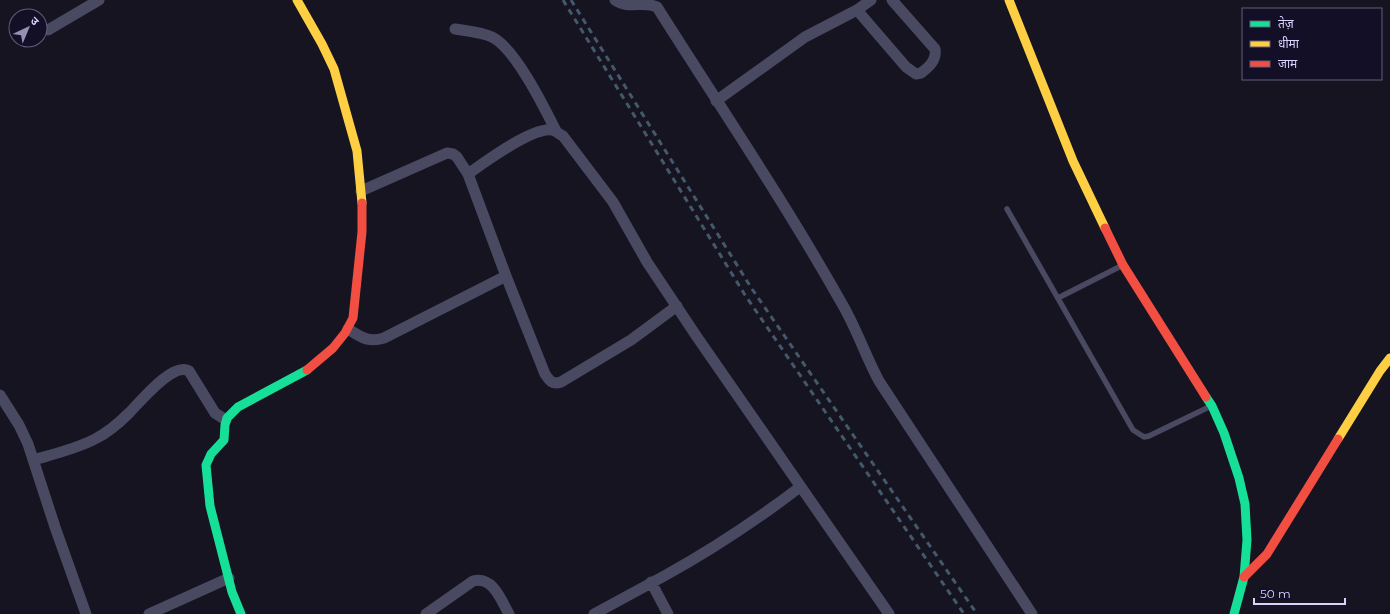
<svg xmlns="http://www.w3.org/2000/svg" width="1390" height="614" font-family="Montserrat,'Noto Sans Devanagari',sans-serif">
  <rect width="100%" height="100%" fill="#161421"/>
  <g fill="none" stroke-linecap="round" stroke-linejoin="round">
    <path stroke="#4a4962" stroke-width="5.5" d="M1007 209 1133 430 1144 437 1149 436 1211 406
      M1058 298 1121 266"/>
    <path stroke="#4a4962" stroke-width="11" d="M615 0C629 10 643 0 657 7 719 105 784 201 841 302 856 327 865 355 879 381L1032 614
      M857 10 906 67 916 74 921 73C929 67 937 60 935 49L892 0
      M455 29C467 31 481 32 492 37 515 48 544 107 556 131
      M48 30 99 0
      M716 101 805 37 857 10 871 0
      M468 174C485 162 532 127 552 130 556 131 559 134 563 136L613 202 647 262 697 337 889 614
      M361 191 447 153 453 154 457 157 468 174 506 276 545 374C549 380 552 385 561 382L631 340 677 306
      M348 329C361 337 368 343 384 338L506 276
      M0 395 19 425 28 444 55 527 86 614
      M33 460C54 454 76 449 95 439 107 433 120 422 129 413 140 402 173 361 189 371L215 413 226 420
      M651 582 668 614
      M149 614 229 578
      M426 614 473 581C493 576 501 600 509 614
      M594 614C618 601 642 588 666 575 713 549 758 519 800 487"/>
    <path stroke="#16e098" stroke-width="9" d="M1206 397 1212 406 1224 433 1239 478 1245 504 1247 540 1244 577 1234 614
      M241 614 232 592 210 506 206 465 211 454 224 440 225 425 227 418 238 407 307 370"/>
    <path stroke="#ffcf43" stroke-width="9" d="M297 0 322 44 334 69 357 151 362 203
      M1009 0 1073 161 1105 228
      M1338 439 1380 371 1390 358"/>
    <path stroke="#f24e42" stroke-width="9" d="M1105 228 1123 265 1206 397
      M307 370 333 348 345 333 353 318 362 232V203
      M1244 577 1267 554 1338 439"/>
    <path stroke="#43596b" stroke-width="3" stroke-dasharray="6 5" stroke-linecap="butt" d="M563 0 745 295 964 614
      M571 0 752 289 977 614"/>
  </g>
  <rect x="1242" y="8" width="140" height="72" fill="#130f26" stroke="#625e7d"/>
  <rect x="1250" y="21" width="20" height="6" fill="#16e098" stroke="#625e7d"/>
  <text x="1278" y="28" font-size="12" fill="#d9d4ff">तेज़</text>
  <rect x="1250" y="41" width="20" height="6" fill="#ffcf43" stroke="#625e7d"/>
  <text x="1278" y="48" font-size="12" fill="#d9d4ff">धीमा</text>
  <rect x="1250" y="61" width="20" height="6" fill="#f24e42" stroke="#625e7d"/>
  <text x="1278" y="68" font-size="12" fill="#d9d4ff">जाम</text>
  <g transform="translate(28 28) rotate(44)"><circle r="19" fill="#130f26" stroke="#625e7d"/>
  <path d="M0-3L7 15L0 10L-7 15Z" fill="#9591b1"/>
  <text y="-6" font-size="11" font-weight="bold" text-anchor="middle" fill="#d9d4ff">उ</text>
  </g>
  <path d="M1254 598v6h91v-6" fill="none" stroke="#d9d4ff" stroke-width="2"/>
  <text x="1260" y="598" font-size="12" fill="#d9d4ff" stroke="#130f26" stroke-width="3" paint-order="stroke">50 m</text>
</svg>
